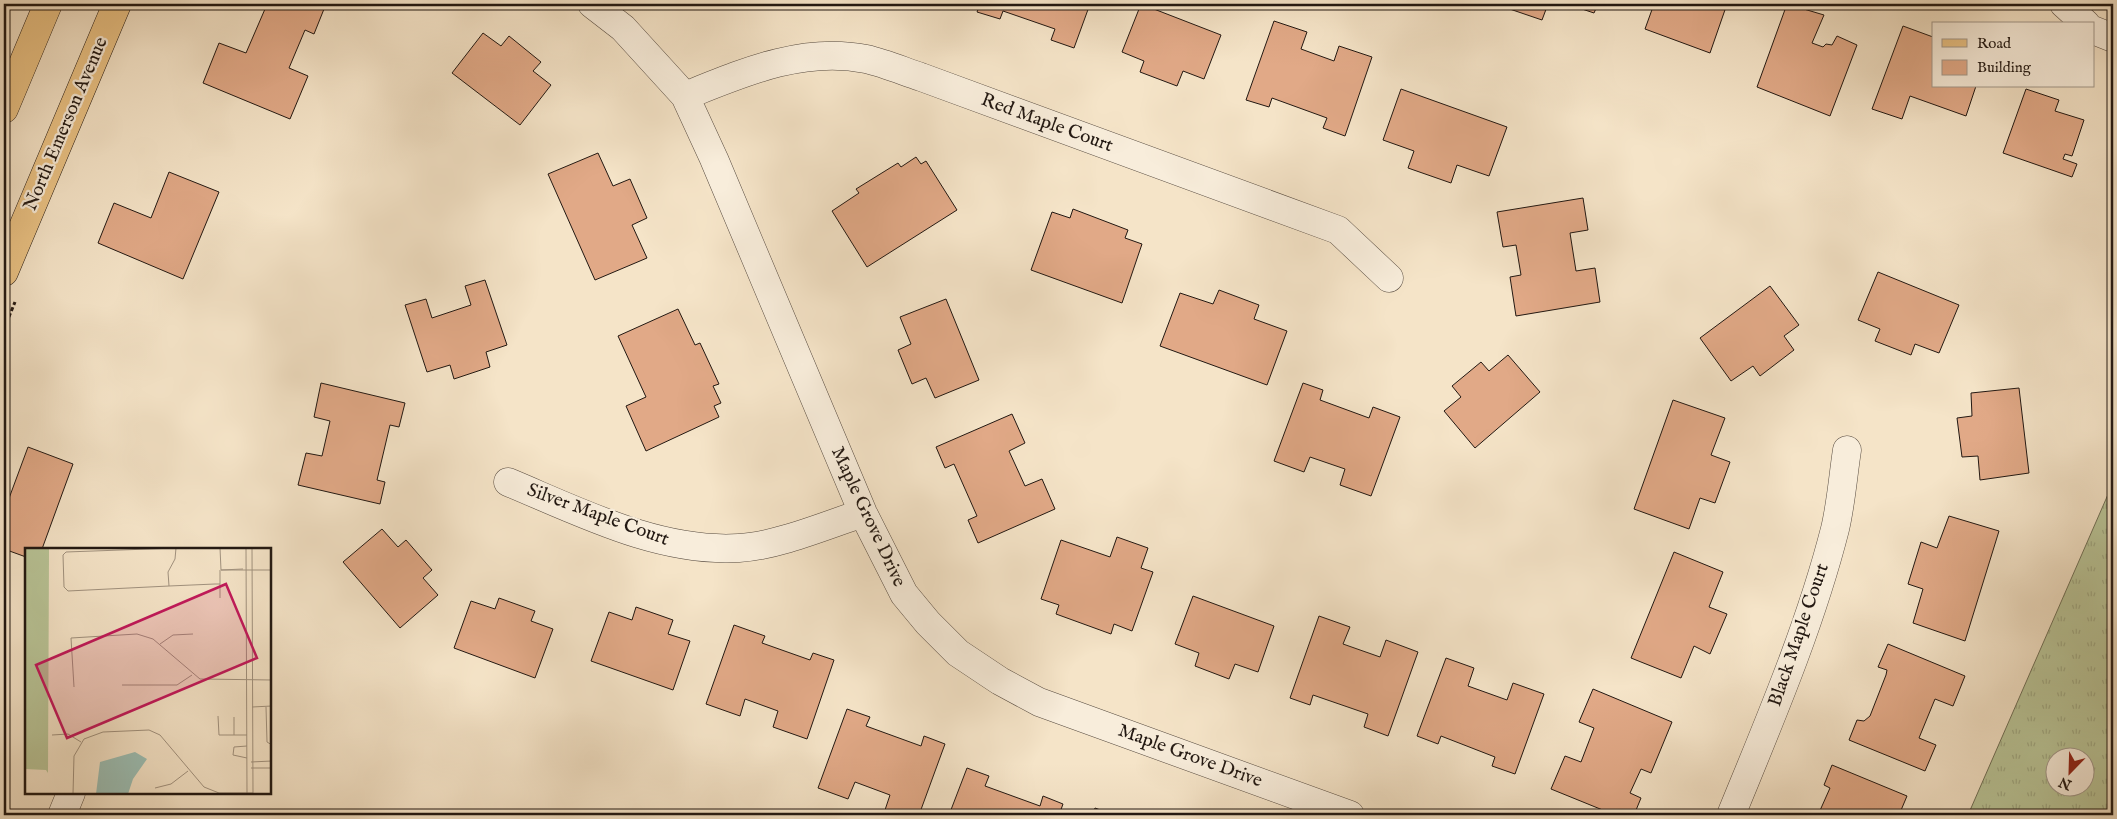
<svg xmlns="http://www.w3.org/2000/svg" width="2117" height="819" font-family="'IM FELL English',serif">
  <defs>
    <pattern id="grass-tufts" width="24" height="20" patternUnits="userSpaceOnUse" patternTransform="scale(1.25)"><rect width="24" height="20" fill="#b9c598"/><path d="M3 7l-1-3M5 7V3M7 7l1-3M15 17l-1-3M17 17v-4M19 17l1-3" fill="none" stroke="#9fa882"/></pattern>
  </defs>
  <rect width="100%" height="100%" fill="#f5e4c8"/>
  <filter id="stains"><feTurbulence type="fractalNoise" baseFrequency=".004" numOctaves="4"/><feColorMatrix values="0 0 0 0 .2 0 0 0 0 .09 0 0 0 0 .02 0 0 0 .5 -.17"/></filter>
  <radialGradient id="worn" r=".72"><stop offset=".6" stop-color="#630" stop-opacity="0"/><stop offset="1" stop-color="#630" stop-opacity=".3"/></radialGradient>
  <path fill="url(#grass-tufts)" stroke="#6e6e55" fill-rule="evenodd" d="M2113 483V815H1968ZM2054 756H2084V786H2054Z"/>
  <path fill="#e1a987" stroke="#221812" d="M252 4H326L314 34 305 30 289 68 308 76 290 119 203 83 219 43 246 53 265 9Z
    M980 4H1090L1074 48 1051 40 1055 29 1003 11 1000 19 977 12Z
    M1141 4 1221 35 1204 79 1183 71 1177 86 1140 72 1144 61 1122 52Z
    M1495 4H1548L1542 20Z
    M1567 4H1598L1594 13Z
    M1654 4H1727L1710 53 1645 29Z
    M1787 4 1824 15 1812 43 1823 47 1826 44 1832 45 1837 36 1857 45 1830 116 1757 87Z
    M1274 21 1307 32 1301 49 1334 61 1339 46 1372 57 1345 136 1323 128 1327 118 1272 98 1269 107 1246 100Z
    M1903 26 1933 37V86H1976L1966 116 1910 96 1902 119 1872 109Z
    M483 33 501 46 509 36 541 62 533 71 551 85 520 125 452 73Z
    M1401 89 1507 127 1489 176 1457 165 1451 183 1408 168 1414 151 1383 140Z
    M2026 89 2059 100 2055 111 2084 120 2072 156 2065 154 2063 159 2077 164 2072 177 2003 153Z
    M598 153 613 186 630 179 647 218 632 225 647 258 595 280 548 174Z
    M916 157 921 164 926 161 957 210 867 267 832 211 859 193 856 189 898 163 901 167Z
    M169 172 219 192 183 279 98 243 114 203 151 218Z
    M1583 198 1588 230 1570 233 1576 271 1595 268 1600 302 1516 316 1510 277 1521 275 1516 245 1503 247 1497 212Z
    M1073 209 1128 230 1125 238 1142 244 1122 303 1031 270 1052 212 1070 218Z
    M1878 272 1959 305 1939 353 1915 344 1911 355 1875 341 1880 329 1858 320Z
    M485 280 507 345 486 352 490 367 454 379 450 365 427 372 405 305 426 299 432 318 471 305 465 286Z
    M1770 286 1799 325 1784 336 1794 350 1760 376 1753 366 1731 381 1700 338Z
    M1219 290 1259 305 1254 319 1287 331 1267 385 1160 346 1180 293 1213 304Z
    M946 299 979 380 935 398 926 378 912 384 898 350 911 344 900 317Z
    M678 309 695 345 700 343 719 384 713 386 721 403 714 406 719 417 646 451 626 406 646 397 618 336Z
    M1508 355 1540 392 1475 448 1444 411 1461 397 1452 386 1481 362 1489 371Z
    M321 383 405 403 399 427 390 425 377 480 385 482 380 504 298 485 306 453 322 456 330 421 314 417Z
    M1303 383 1323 390 1320 400 1369 418 1373 407 1400 417 1371 496 1340 485 1345 469 1310 457 1304 472 1274 461Z
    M2019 388 2029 473 1980 480 1978 456 1962 457 1957 418 1972 416 1971 393Z
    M1673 400 1725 418 1711 455 1730 462 1715 503 1700 498 1689 529 1634 509Z
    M1012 414 1025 443 1009 451 1025 486 1042 479 1055 509 978 543 968 520 977 516 954 464 945 468 936 447Z
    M28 447 73 464 42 549H26V557L4 549V499L8 501Z
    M1949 516 1999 531 1965 641 1913 623 1923 589 1908 584 1921 542 1937 548Z
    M382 529 398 547 406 540 432 570 423 578 438 595 400 628 343 562Z
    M1117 537 1148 548 1141 568 1153 572 1132 631 1114 624 1111 634 1056 614 1059 605 1041 599 1061 540 1110 557Z
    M1674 552 1723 572 1709 607 1727 614 1710 654 1694 646 1681 678 1631 658Z
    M1193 596 1274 626 1258 672 1235 664 1229 679 1195 666 1199 653 1175 644Z
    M499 598 535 611 531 621 553 629 535 678 454 648 471 601 495 609Z
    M636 607 673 620 668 634 690 641 673 690 591 661 609 612 632 620Z
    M1319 616 1350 627 1343 644 1380 657 1386 640 1418 652 1388 736 1364 727 1368 714 1313 695 1310 705 1290 698Z
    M734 625 765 636 762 643 810 660 813 653 834 660 807 739 773 727 778 711 745 699 740 716 706 704Z
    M1888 644 1965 676 1953 706 1935 699 1919 738 1936 745 1925 771 1849 740 1857 720 1864 721 1870 716 1886 675 1887 670 1878 667Z
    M1446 658 1474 668 1468 686 1507 700 1513 683 1544 694 1515 774 1492 766 1495 757 1441 736 1438 744 1417 736Z
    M1593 689 1672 722 1651 773 1641 769 1630 793 1641 798 1634 815H1615L1551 789 1565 756 1581 762 1594 728 1579 722Z
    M847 709 870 717 866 726 921 746 924 736 945 744 919 815H890L884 813 890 795 855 782 848 799 818 788Z
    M1832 765 1907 796 1899 815H1818L1830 788 1824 785Z
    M967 768 989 776 985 786 1040 806 1043 796 1063 804 1059 815H949Z
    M1095 808 1114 815H1092Z"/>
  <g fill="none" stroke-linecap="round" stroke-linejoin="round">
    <g stroke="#574b40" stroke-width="29">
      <path id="minor" d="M592 4 623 28 685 96 714 159 863 513 904 594 928 623 958 653 1000 681 1039 702 1350 815
        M2064 4 2086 24
        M2093 30 2113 38
        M685 96C742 73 803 46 866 59 884 63 903 71 921 77L1338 230 1389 278
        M508 482C580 512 659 553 739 548 777 546 827 525 863 513
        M62 815 71 793
        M1731 815C1769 722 1810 627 1835 529 1841 504 1843 476 1847 450"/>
    </g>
    <g stroke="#221812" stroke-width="29">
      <path id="major" d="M4 109 48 4
        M4 272 117 4"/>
    </g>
    <path stroke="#221812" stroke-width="3" stroke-dasharray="4 2.5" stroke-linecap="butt" d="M4 329 15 302"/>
    <use href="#minor" stroke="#f8eddb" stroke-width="28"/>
    <use href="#major" stroke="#eac284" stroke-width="28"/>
  </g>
  <g text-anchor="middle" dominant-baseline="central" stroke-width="4.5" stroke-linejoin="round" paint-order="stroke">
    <g font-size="19" fill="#221812" stroke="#f8eddb">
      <text transform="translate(1047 123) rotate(20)">Red Maple Court</text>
      <text transform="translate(66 124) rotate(-67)">North Emerson Avenue</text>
      <text transform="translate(598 515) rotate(20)">Silver Maple Court</text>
      <text transform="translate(868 517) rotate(65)">Maple Grove Drive</text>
      <text transform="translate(1799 635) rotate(-71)">Black Maple Court</text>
      <text transform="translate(1190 756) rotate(20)">Maple Grove Drive</text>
    </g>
  </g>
  <g transform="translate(25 548)">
    <rect width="246" height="246" fill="#f5e4c8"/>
    <path d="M0 0H24V5L23 225 21 222 0 221Z" fill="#b9c598"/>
    <path d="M110 204 122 211 108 231 103 246H71L75 214Z" fill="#9cbfb5"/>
    <path fill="none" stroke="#a1927f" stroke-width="1" d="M195 0 196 22M221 0 222 246M227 0 228 246M195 22V50M196 22H247M196 22 218 21M144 38 143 24 150 11 151 0 41 4 38 7 39 39 43 43 144 38 190 36H195M135 96 148 87 168 86M97 137H152L167 127M49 139 46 90 112 86 128 91 175 131 247 132M227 159 247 158M241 159 242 194 247 197M193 168 194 187H222M209 169V187M27 187 43 186 56 194M222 198 209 199 208 207 222 210M226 214 247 213M226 220H247M130 240 146 236 163 223M48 246 49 208 59 191 78 184 124 182 135 187 179 239 194 245H228"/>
    <path fill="#c2185b" fill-opacity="0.15" stroke="#c2185b" stroke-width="2.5" d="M201 36 232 110 42 190 11 117Z"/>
    <rect width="246" height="246" fill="none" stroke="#221812" stroke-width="2.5"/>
  </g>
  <rect width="2117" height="819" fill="none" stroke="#f5e4c8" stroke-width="20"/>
  <rect x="5" y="5" width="2107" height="809" fill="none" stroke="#221812" stroke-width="2.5"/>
  <rect x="10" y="10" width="2097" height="799" fill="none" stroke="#221812"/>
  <rect x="1932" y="22" width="162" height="65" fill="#f8eddb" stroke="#a2988b"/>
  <rect x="1942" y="39" width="25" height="8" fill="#eac284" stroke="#a2988b"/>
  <text x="1977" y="48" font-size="15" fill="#221812">Road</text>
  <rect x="1942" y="60" width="25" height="15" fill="#e1a987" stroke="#a2988b"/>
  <text x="1977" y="72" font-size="15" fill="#221812">Building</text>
  <g transform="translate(2070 772) rotate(203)"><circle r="24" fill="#f8eddb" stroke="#a2988b"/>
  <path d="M0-4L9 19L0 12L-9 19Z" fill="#8f2418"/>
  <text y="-8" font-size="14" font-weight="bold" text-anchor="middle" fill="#221812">N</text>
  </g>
  <rect width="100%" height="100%" filter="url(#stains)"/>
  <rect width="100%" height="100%" fill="url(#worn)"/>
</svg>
